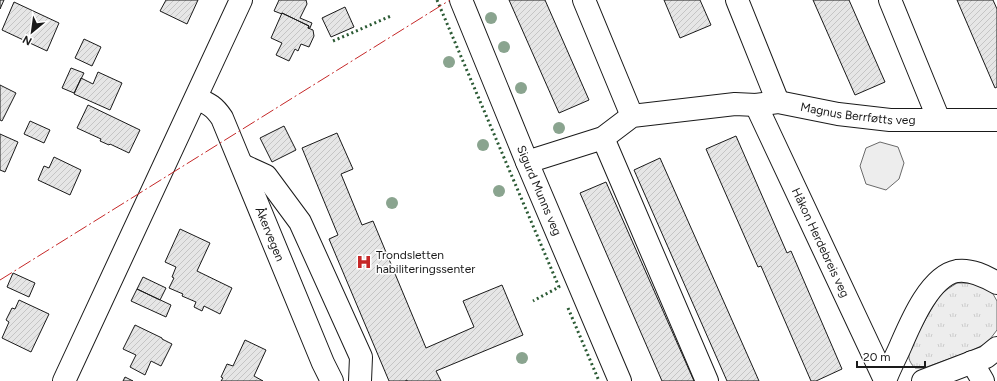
<svg xmlns="http://www.w3.org/2000/svg" width="997" height="381" font-family="Figtree,sans-serif">
  <defs>
    <pattern id="grass-tufts" width="24" height="20" patternUnits="userSpaceOnUse"><rect width="24" height="20" fill="#ededed"/><path d="M3 7l-1-3M5 7V3M7 7l1-3M15 17l-1-3M17 17v-4M19 17l1-3" fill="none" stroke="#cbcbcb"/></pattern>
    <pattern id="building-hatch" width="6" height="6" patternUnits="userSpaceOnUse"><rect width="6" height="6" fill="#e6e6e6"/><path d="M-1 1l2-2M0 6l6-6M5 7l2-2" fill="none" stroke="#c5c5c5"/></pattern>
  </defs>
  <rect width="100%" height="100%" fill="#fff"/>
  <path fill="url(#grass-tufts)" stroke="#6a6a6a" d="M957 283H969L981 285 993 294 997 301V330L987 343 971 351 924 368H915C912 365 908 360 909 355 910 346 934 303 940 296 945 290 951 287 957 283Z"/>
  <path fill="#ededed" stroke="#6a6a6a" d="M880 142 898 147 904 163 899 179 886 190 866 184 860 166 866 148Z"/>
  <path fill="url(#building-hatch)" stroke="#1a1a1a" d="M0 0H4L0 9Z
    M166 0H198L187 24 160 11Z
    M279 0H306L307 4 300 18 312 23 310 28H308L309 26 282 13V14L274 11Z
    M509 0H545L589 100 559 113Z
    M664 0H700L711 25 680 38Z
    M813 0H849L885 82 855 95Z
    M957 0H993L997 9V87L995 88Z
    M14 2 59 23 47 51 2 30Z
    M345 7 354 27 331 37 322 18Z
    M282 13 309 26 308 28 313 30 314 36 309 47 301 44 298 51 295 49 289 61 276 55 282 43 271 38Z
    M84 39 101 47 92 66 75 58Z
    M71 68 84 73 74 93 62 88Z
    M98 72 122 83 110 110 74 94 81 78 93 84Z
    M0 85 16 93 2 121 0 120Z
    M88 105 140 130 129 153 110 144 109 145 100 141 101 139 77 128Z
    M30 121 50 130 44 143 24 134Z
    M284 126 296 150 272 162 260 138Z
    M337 133 353 169 341 174 362 225 373 221 426 348 474 327 463 301 502 285 523 335 436 371 441 381H407V380L405 381H389L329 239 338 235 302 148Z
    M0 134 18 142 5 172 0 170Z
    M736 136 787 253 791 251 842 369 816 381H811L761 266 758 267 706 149Z
    M54 157 81 170 70 195 38 180 44 166 49 168Z
    M660 158 759 381H727L634 170Z
    M606 182 694 381H662L580 193Z
    M180 229 210 243 197 271 232 288 220 314 204 306 202 311 194 307 196 302 182 296 183 294 169 288 174 278 172 277 176 267 165 262Z
    M13 273 35 283 29 297 7 287Z
    M143 277 166 288 160 300 137 289Z
    M137 289 171 305 166 317 131 301Z
    M19 300 49 314 31 352 2 338 9 322 6 320 12 308 15 309Z
    M135 325 162 338V339L172 344 161 366 151 361 145 375 130 367 136 355 123 349Z
    M245 340 266 350 254 376 263 381H221L223 378 221 377 227 364 233 366Z
    M125 377 133 381H123Z"/>
  <g fill="none" stroke-linecap="round" stroke-linejoin="round">
    <g stroke="#1a1a1a" stroke-width="24">
      <g id="minor">
        <path id="s1" d="M461 0 527 162 620 381"/>
        <path d="M584 0 632 116"/>
        <path d="M737 0 778 102"/>
        <path d="M890 0 939 120"/>
        <path id="s2" d="M196 98C209 104 214 106 222 118L323 363 332 381"/>
        <path id="s3" d="M756 105 885 380"/>
        <path d="M603 138 707 381"/>
        <path id="s4" d="M527 162 603 138 632 116 735 104 756 105 778 102 838 114 890 120H997"/>
        <path d="M242 165 266 176 300 222 361 357 360 381"/>
        <path d="M972 362 983 381"/>
        <path d="M64 381 241 0"/>
        <path d="M885 381C889 369 896 357 901 345 911 322 930 276 957 271 971 269 985 276 997 283"/>
        <path d="M923 381 986 357 997 348"/>
      </g>
    </g>
    <use href="#minor" stroke="#fff" stroke-width="22"/>
    <path stroke="#2b5a34" stroke-width="3" stroke-dasharray="2 3" stroke-linecap="butt" d="M437 0 559 287 533 301
      M333 41 391 16
      M568 308 599 381"/>
    <path stroke="#c62828" stroke-width="1" stroke-dasharray="14 3 2 3" stroke-linecap="butt" d="M0 280 450 0"/>
  </g>
  <g fill="#8aa48f">
    <circle cx="491" cy="18" r="6"/>
    <circle cx="504" cy="47" r="6"/>
    <circle cx="449" cy="62" r="6"/>
    <circle cx="521" cy="88" r="6"/>
    <circle cx="559" cy="128" r="6"/>
    <circle cx="483" cy="145" r="6"/>
    <circle cx="499" cy="191" r="6"/>
    <circle cx="392" cy="203" r="6"/>
    <circle cx="522" cy="358" r="6"/>
  </g>
  <defs>
    <g id="hospital-bare" transform="scale(1.2)"><path d="M-5-5h3v3.5h4V-5h3V5h-3V1.5h-4V5h-3Z" fill="#c62828" stroke="#fff" stroke-width="2.5" paint-order="stroke"/></g>
  </defs>
  <g fill-rule="evenodd">
    <use href="#hospital-bare" x="364" y="262"/>
  </g>
  <g text-anchor="middle" dominant-baseline="central" stroke-width="3" stroke-linejoin="round" paint-order="stroke">
    <g font-size="12" fill="#1a1a1a" stroke="#fff">
      <text stroke="none"><textPath href="#s4" startOffset="344">Magnus Berrføtts veg</textPath></text>
      <text stroke="none"><textPath href="#s1" startOffset="206">Sigurd Munns veg</textPath></text>
      <text stroke="none"><textPath href="#s2" startOffset="159">Åkervegen</textPath></text>
      <text stroke="none"><textPath href="#s3" startOffset="152">Håkon Herdebreis veg</textPath></text>
    </g>
    <g font-size="12" fill="#1a1a1a" stroke="#fff" text-anchor="start">
      <text x="376" y="255">Trondsletten<tspan x="376" dy="14">habiliteringssenter</tspan></text>
    </g>
  </g>
  <g transform="translate(32 32) rotate(209)" stroke="#ffffff" stroke-width="3" paint-order="stroke">
  <path d="M0-3L7 15L0 10L-7 15Z" fill="#1a1a1a"/>
  <text y="-6" font-size="11" font-weight="bold" text-anchor="middle" fill="#1a1a1a">N</text>
  </g>
  <path d="M857 361v6h68v-6" fill="none" stroke="#1a1a1a" stroke-width="2"/>
  <text x="863" y="361" font-size="12" fill="#1a1a1a" stroke="#ffffff" stroke-width="3" paint-order="stroke">20 m</text>
</svg>
